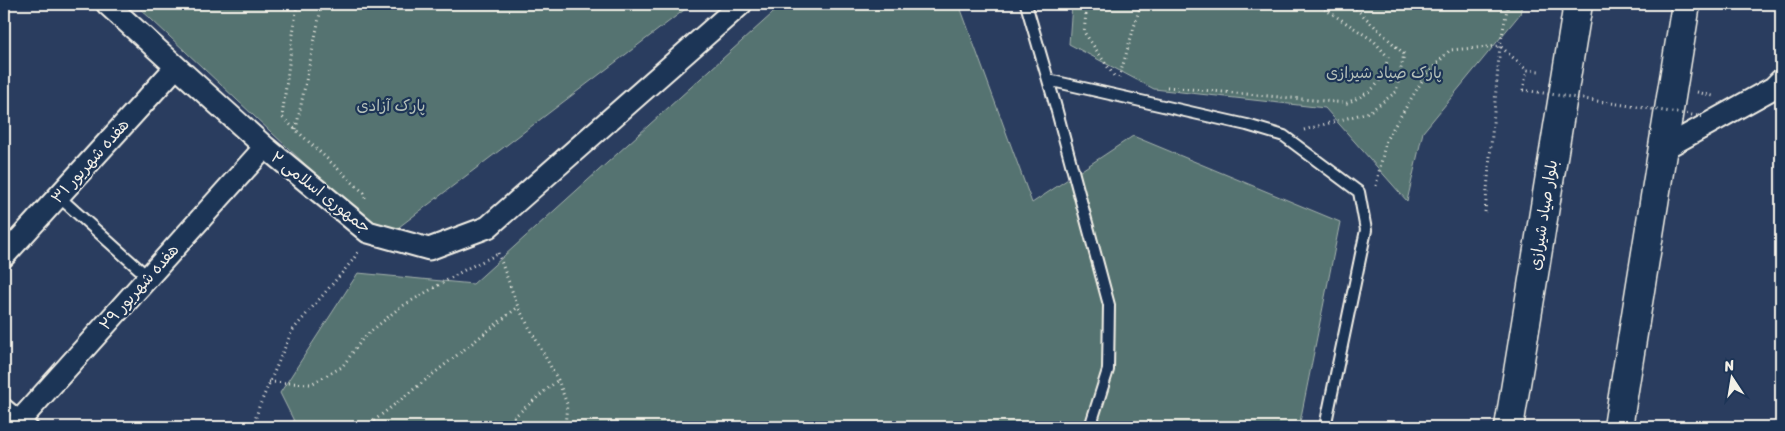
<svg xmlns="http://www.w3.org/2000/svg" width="1785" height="431" font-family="Sriracha,'Playpen Sans Arabic',sans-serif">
  <rect width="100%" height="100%" fill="#2a3d5f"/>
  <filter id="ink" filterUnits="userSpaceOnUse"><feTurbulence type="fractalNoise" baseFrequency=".02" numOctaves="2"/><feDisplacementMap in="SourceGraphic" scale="10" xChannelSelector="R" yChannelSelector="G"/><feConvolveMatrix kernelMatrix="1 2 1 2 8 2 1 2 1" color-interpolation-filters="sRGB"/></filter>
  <g filter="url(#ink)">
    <path fill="#557371" stroke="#a4b2ac" d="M135 4H692L395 230 373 228Z
      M783 4H959L1032 203 1133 136 1340 222 1299 427H297L280 393 358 273 473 284Z
      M1072 4H1522L1520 14 1423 132 1407 201 1325 108 1154 89 1069 44Z"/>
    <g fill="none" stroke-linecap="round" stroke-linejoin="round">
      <g stroke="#f4f1e8" stroke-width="14">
        <path id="service" d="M1026 4 1055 104 1109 305 1108 370 1090 427
          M1048 80 1247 125 1284 136 1359 192 1366 230 1325 427
          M58 196 148 277
          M4 403 33 427"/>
      </g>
      <g stroke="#f4f1e8" stroke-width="25">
        <path id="minor" d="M107 4 265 147 368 232 429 249 488 227 741 4
          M1663 149 1773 88 1781 80
          M4 256 176 67
          M14 427 265 147"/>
      </g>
      <g stroke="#f4f1e8" stroke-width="31">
        <path id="primary" d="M1509 427 1578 4
          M1618 427 1686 4"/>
      </g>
      <path stroke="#f4f1e8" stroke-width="3" stroke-dasharray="1 4" stroke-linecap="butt" d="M297 4 282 117 364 193 365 198
        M1087 4 1084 32 1114 76
        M1119 78 1140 7 1145 4
        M1167 87 1347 103C1373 91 1381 87 1388 57L1374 41 1317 4
        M1523 90 1527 70
        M1697 92 1713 96
        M296 129 322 4
        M1304 130 1369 112 1396 92 1404 54 1351 4
        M1376 186 1386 140 1425 76 1450 50 1500 46 1527 70 1540 71
        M1485 212 1500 46 1508 4
        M498 253 518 307 558 380 567 404 565 427
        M269 382 311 384 342 367 364 337 399 308 468 268 498 254
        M253 427 259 407 292 331 353 260 358 252
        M366 427 518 307
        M502 427 558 380"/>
      <use href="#service" stroke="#1d3557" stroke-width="10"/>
      <use href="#minor" stroke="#1d3557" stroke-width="21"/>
      <use href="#primary" stroke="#1d3557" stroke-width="28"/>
      <path stroke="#f4f1e8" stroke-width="3" stroke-dasharray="1 4" stroke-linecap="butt" d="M1523 90 1705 117"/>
    </g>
  </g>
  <g text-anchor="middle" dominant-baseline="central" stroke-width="4.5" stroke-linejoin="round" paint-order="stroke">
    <g font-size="16" fill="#b4bfb8" stroke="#1d3557">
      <text x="1384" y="72">پارک صیاد شیرازی</text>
      <text x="391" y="105">پارک آزادی</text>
    </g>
    <g font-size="16" fill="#f4f1e8" stroke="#1d3557">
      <text transform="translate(90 161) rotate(-48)">هفده شهریور ۳۱</text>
      <text transform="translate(321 192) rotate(38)">جمهوری اسلامی ۲</text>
      <text transform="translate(1543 215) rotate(-81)">بلوار صیاد شیرازی</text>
      <text transform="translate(139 287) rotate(-48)">هفده شهریور ۲۹</text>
    </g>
  </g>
  <rect width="1785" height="431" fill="none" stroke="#1d3557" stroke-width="20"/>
  <rect x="10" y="10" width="1765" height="411" fill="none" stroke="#f4f1e8" stroke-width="2" filter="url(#ink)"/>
  <g transform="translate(1732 378) rotate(348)" stroke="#1d3557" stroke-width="4" paint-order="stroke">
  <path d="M0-4L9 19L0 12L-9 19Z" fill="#f4f1e8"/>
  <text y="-8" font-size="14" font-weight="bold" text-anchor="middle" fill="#f4f1e8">N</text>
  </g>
</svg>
